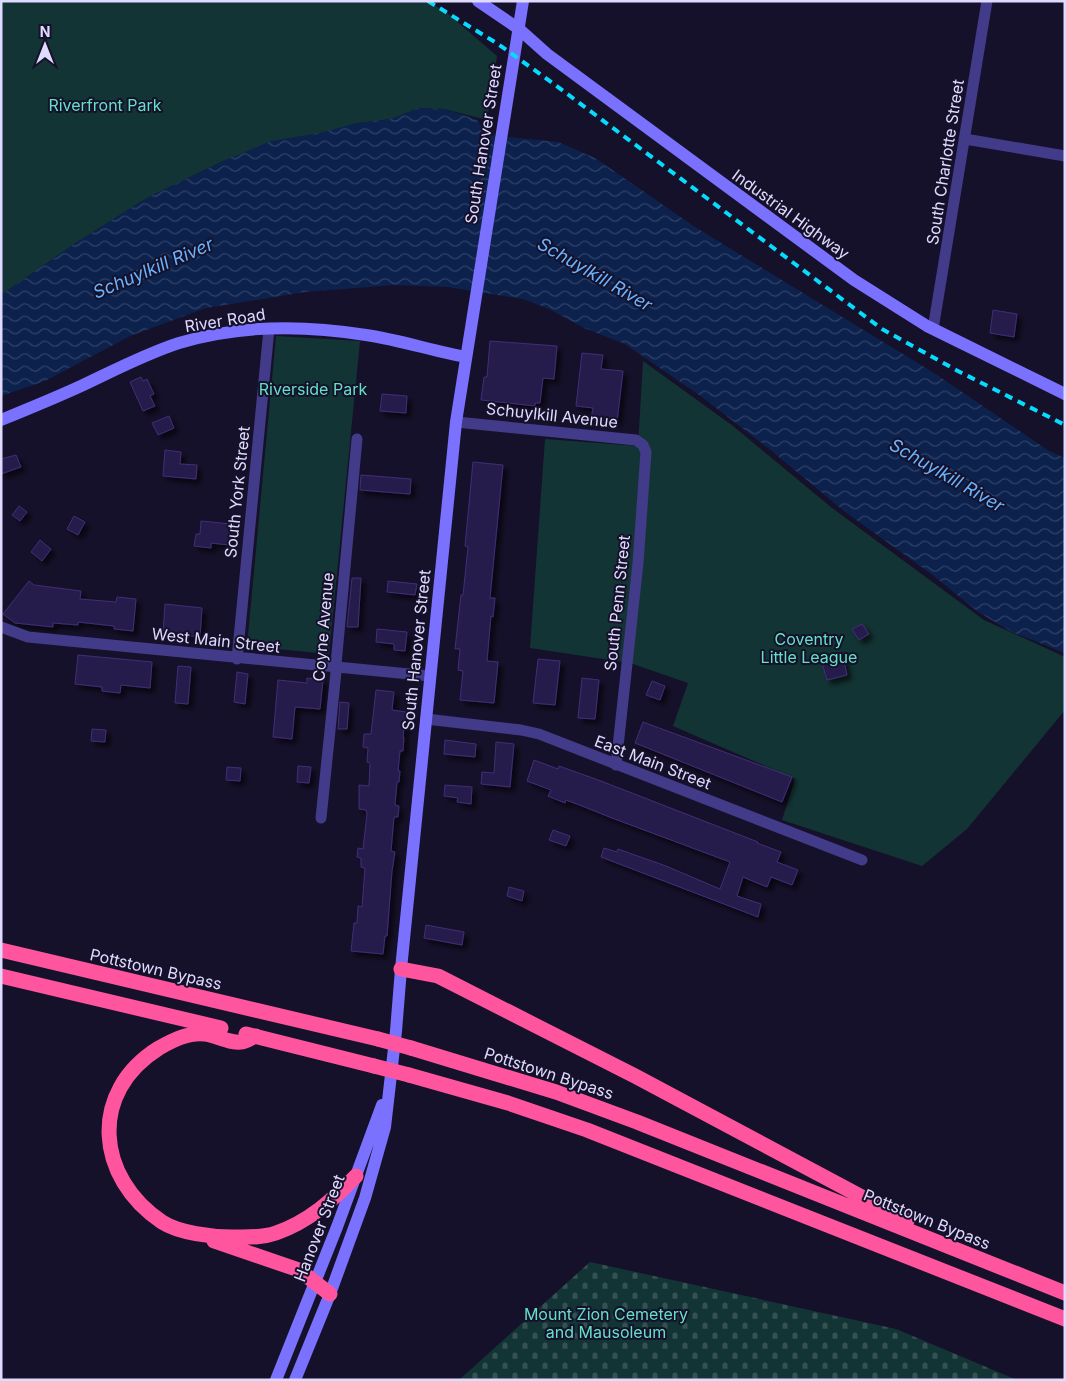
<svg xmlns="http://www.w3.org/2000/svg" width="1066" height="1381" font-family="Inter,sans-serif">
  <defs>
    <pattern id="cemetery-stones" width="16" height="16" patternUnits="userSpaceOnUse" patternTransform="scale(1.25)"><rect width="16" height="16" fill="#133434"/><path d="M2 7V4a2 2 0 0 1 4 0v3zM10 15v-3a2 2 0 0 1 4 0v3z" fill="#355152"/></pattern>
    <pattern id="water-waves" width="16" height="10" patternUnits="userSpaceOnUse" patternTransform="scale(1.25)"><rect width="16" height="10" fill="#0c224d"/><path d="M0 5q4-4 8 0t8 0" fill="none" stroke="#2f4268"/></pattern>
    <filter id="shadow"><feDropShadow dx="4.5" dy="4.5" stdDeviation="2.5" flood-color="#0009"/></filter>
  </defs>
  <rect width="100%" height="100%" fill="#16112a"/>
  <path fill="#133434" d="M1 1H427L446 12 497 56 487 120 444 109 418 108 392 119 358 123 223 161 147 198 74 244 1 295Z
    M276 336 360 341 329 654 247 646Z
    M643 361 733 426 832 508 984 620 1065 657V710L967 829 922 866 782 820 795 779 673 726 688 683 630 663 530 648 545 439 638 446Z"/>
  <path fill="url(#cemetery-stones)" d="M590 1262 896 1329 1017 1380H459Z"/>
  <path fill="url(#water-waves)" d="M418 108 444 109 476 119 489 135 558 142 595 158 695 227 934 373 1049 451 1065 458V653L1012 632 978 612 934 576 844 511 773 452 702 397 625 344 584 328 549 309 523 299 448 287 394 285 305 292 206 308 130 336 45 381 1 396V295L74 244 147 198 223 161 271 141 319 133 358 123 392 119Z"/>
  <path fill="#281c4b" stroke="#402e77" filter="url(#shadow)" d="M993 310 1017 314 1014 337 990 333Z
    M490 341 557 346 554 379 543 378 540 403H535V406L481 400 484 377H487Z
    M582 353 603 355 601 369 623 371 617 422 591 419 593 408 576 406Z
    M141 377 143 381 147 379 154 394 150 396 155 406 143 411 130 382Z
    M382 394 407 396 406 413 380 411Z
    M169 416 174 428 158 435 152 423Z
    M165 450 181 452 180 464 197 465 196 479 163 476Z
    M16 455 21 467 1 474V459Z
    M473 462 503 465 490 598H495L493 617 491 616 487 661 498 662 494 703 460 700 463 671 458 670 460 649H455L461 595H463L468 547 465 546Z
    M361 475 411 479 410 494 360 490Z
    M19 506 27 512 20 521 12 515Z
    M74 516 85 522 78 535 67 529Z
    M201 521 231 524 229 545 211 543V548L194 546 196 534H200Z
    M40 540 51 549 42 561 31 552Z
    M352 578H361L358 627H347Z
    M29 581 34 585 81 591 80 599 116 602 117 597 136 599 133 631 114 629V626L78 622V625L53 623V627L15 623 3 614Z
    M388 581 417 584 415 595 387 592Z
    M165 604 202 608 200 637 163 633Z
    M862 624 869 634 859 640 852 629Z
    M377 629 407 632 405 651 394 650V644L376 642Z
    M78 655 152 662 150 688 121 685 120 693 102 691V687L75 684Z
    M843 657 847 675 827 680 822 663Z
    M538 659 560 661 555 705 533 703Z
    M178 666 191 667 188 704 175 703Z
    M237 672 248 674 245 704 234 702Z
    M307 678 323 680 320 709 295 707 292 739 273 737 278 680 307 683Z
    M582 678 599 680 595 719 578 718Z
    M652 681 665 686 660 700 646 695Z
    M376 690 394 692 392 710 406 712 403 737H404L403 751H400L398 771H400L399 782H397L395 805 399 806 398 817H394L391 851 395 852 392 871 387 936H385L383 954 351 951 354 923H357L358 906 362 907 365 868 361 867V858L357 857 358 848 363 849 367 814 366 810 359 809V785L369 786 370 763 367 762 368 748 363 747 364 734H371Z
    M340 702 349 703 347 729H338Z
    M643 722 792 777 782 802 635 743Z
    M92 729 106 730 105 742 91 741Z
    M445 740 476 744 475 757 444 754Z
    M496 742 514 744 510 787 481 784 482 772 494 773Z
    M534 760 558 769 559 766 601 781 758 842 757 843 781 852 777 862 798 870 792 885 771 877 767 887 743 877 737 896 761 904 758 917 601 857 604 848 617 852 618 849 666 866 720 889 730 862 612 818 582 806 566 800 565 803 548 796 551 790 527 781Z
    M298 766 311 767 309 783 297 782Z
    M227 767 241 768 240 781 226 780Z
    M445 785 472 787 471 804 457 802 458 798 444 796Z
    M553 830 570 836 566 846 549 840Z
    M509 887 524 891 522 901 507 896Z
    M426 925 464 932 462 945 424 938Z"/>
  <g fill="none" stroke-linecap="round" stroke-linejoin="round">
    <path stroke="#423b89" stroke-width="11" d="M965 139 1065 156
      M933 329 987 1
      M456 422 636 440 643 445 646 452 638 563 616 765
      M1 627 28 637 430 676
      M237 659 269 329
      M426 719 521 730 539 734 862 860
      M321 818 336 672V664L357 439"/>
    <path stroke="#7a71ff" stroke-width="12" d="M478 1 519 29 547 54 854 280 927 326 1065 394
      M1 420C28 409 55 398 81 386 113 371 145 354 179 343 239 325 304 325 366 335 400 340 433 351 466 357
      M276 1380 337 1227 382 1105
      M295 1380 330 1294 365 1198 385 1127 396 1031 401 969 456 422 523 1"/>
    <path stroke="#ff559f" stroke-width="15" d="M1 950 378 1039
      M401 969 438 976 635 1076 907 1221
      M1 976 221 1028
      M246 1034 374 1066
      M256 1036C251 1038 246 1041 242 1042 232 1044 215 1035 205 1034 189 1032 173 1040 159 1048 88 1092 96 1178 162 1222 179 1233 212 1237 232 1237 247 1237 262 1238 276 1233 308 1222 333 1200 356 1176
      M411 1048 556 1092 637 1122 1065 1293
      M409 1075 508 1103 587 1130 1065 1319
      M214 1241 299 1270 330 1294"/>
    <path stroke="#06dcff" stroke-width="4" stroke-dasharray="8 6" stroke-linecap="butt" d="M428 1 498 44 554 84 882 329 956 370 1065 425"/>
    <path stroke="#ff559f" stroke-width="15" d="M378 1039 411 1048
      M374 1066 409 1075"/>
  </g>
  <g text-anchor="middle" dominant-baseline="central" stroke-width="4" stroke-linejoin="round" paint-order="stroke">
    <g font-size="16" fill="#63e1c7" stroke="#16112a">
      <text x="105" y="105">Riverfront Park</text>
      <text x="313" y="389">Riverside Park</text>
      <text x="809" y="639">Coventry<tspan x="809" dy="18">Little League</tspan></text>
      <text x="606" y="1314">Mount Zion Cemetery<tspan x="606" dy="18">and Mausoleum</tspan></text>
    </g>
    <g font-size="16" fill="#e0daff" stroke="#16112a">
      <text transform="translate(483 144) rotate(-81)">South Hanover Street</text>
      <text transform="translate(945 162) rotate(-81)">South Charlotte Street</text>
      <text transform="translate(791 214) rotate(36)">Industrial Highway</text>
      <text transform="translate(225 320) rotate(-9)">River Road</text>
      <text transform="translate(552 415) rotate(6)">Schuylkill Avenue</text>
      <text transform="translate(237 492) rotate(-84)">South York Street</text>
      <text transform="translate(617 603) rotate(-84)">South Penn Street</text>
      <text transform="translate(323 627) rotate(-85)">Coyne Avenue</text>
      <text transform="translate(216 640) rotate(6)">West Main Street</text>
      <text transform="translate(416 650) rotate(-84)">South Hanover Street</text>
      <text transform="translate(653 762) rotate(21)">East Main Street</text>
      <text transform="translate(156 969) rotate(13)">Pottstown Bypass</text>
      <text transform="translate(549 1073) rotate(18)">Pottstown Bypass</text>
      <text transform="translate(927 1219) rotate(22)">Pottstown Bypass</text>
      <text transform="translate(319 1228) rotate(-69)">Hanover Street</text>
    </g>
    <g font-size="18" font-style="italic" fill="#68b3ff" stroke="#16112a">
      <text transform="translate(153 268) rotate(-23)">Schuylkill River</text>
      <text transform="translate(595 274) rotate(30)">Schuylkill River</text>
      <text transform="translate(947 475) rotate(30)">Schuylkill River</text>
    </g>
  </g>
  <rect width="1066" height="1381" fill="none" stroke="#e0daff" stroke-width="5"/>
  <g transform="translate(45 45)" stroke="#16112a" stroke-width="4" paint-order="stroke">
  <path d="M0-4L9 19L0 12L-9 19Z" fill="#e0daff"/>
  <text y="-8" font-size="14" font-weight="bold" text-anchor="middle" fill="#e0daff">N</text>
  </g>
</svg>
